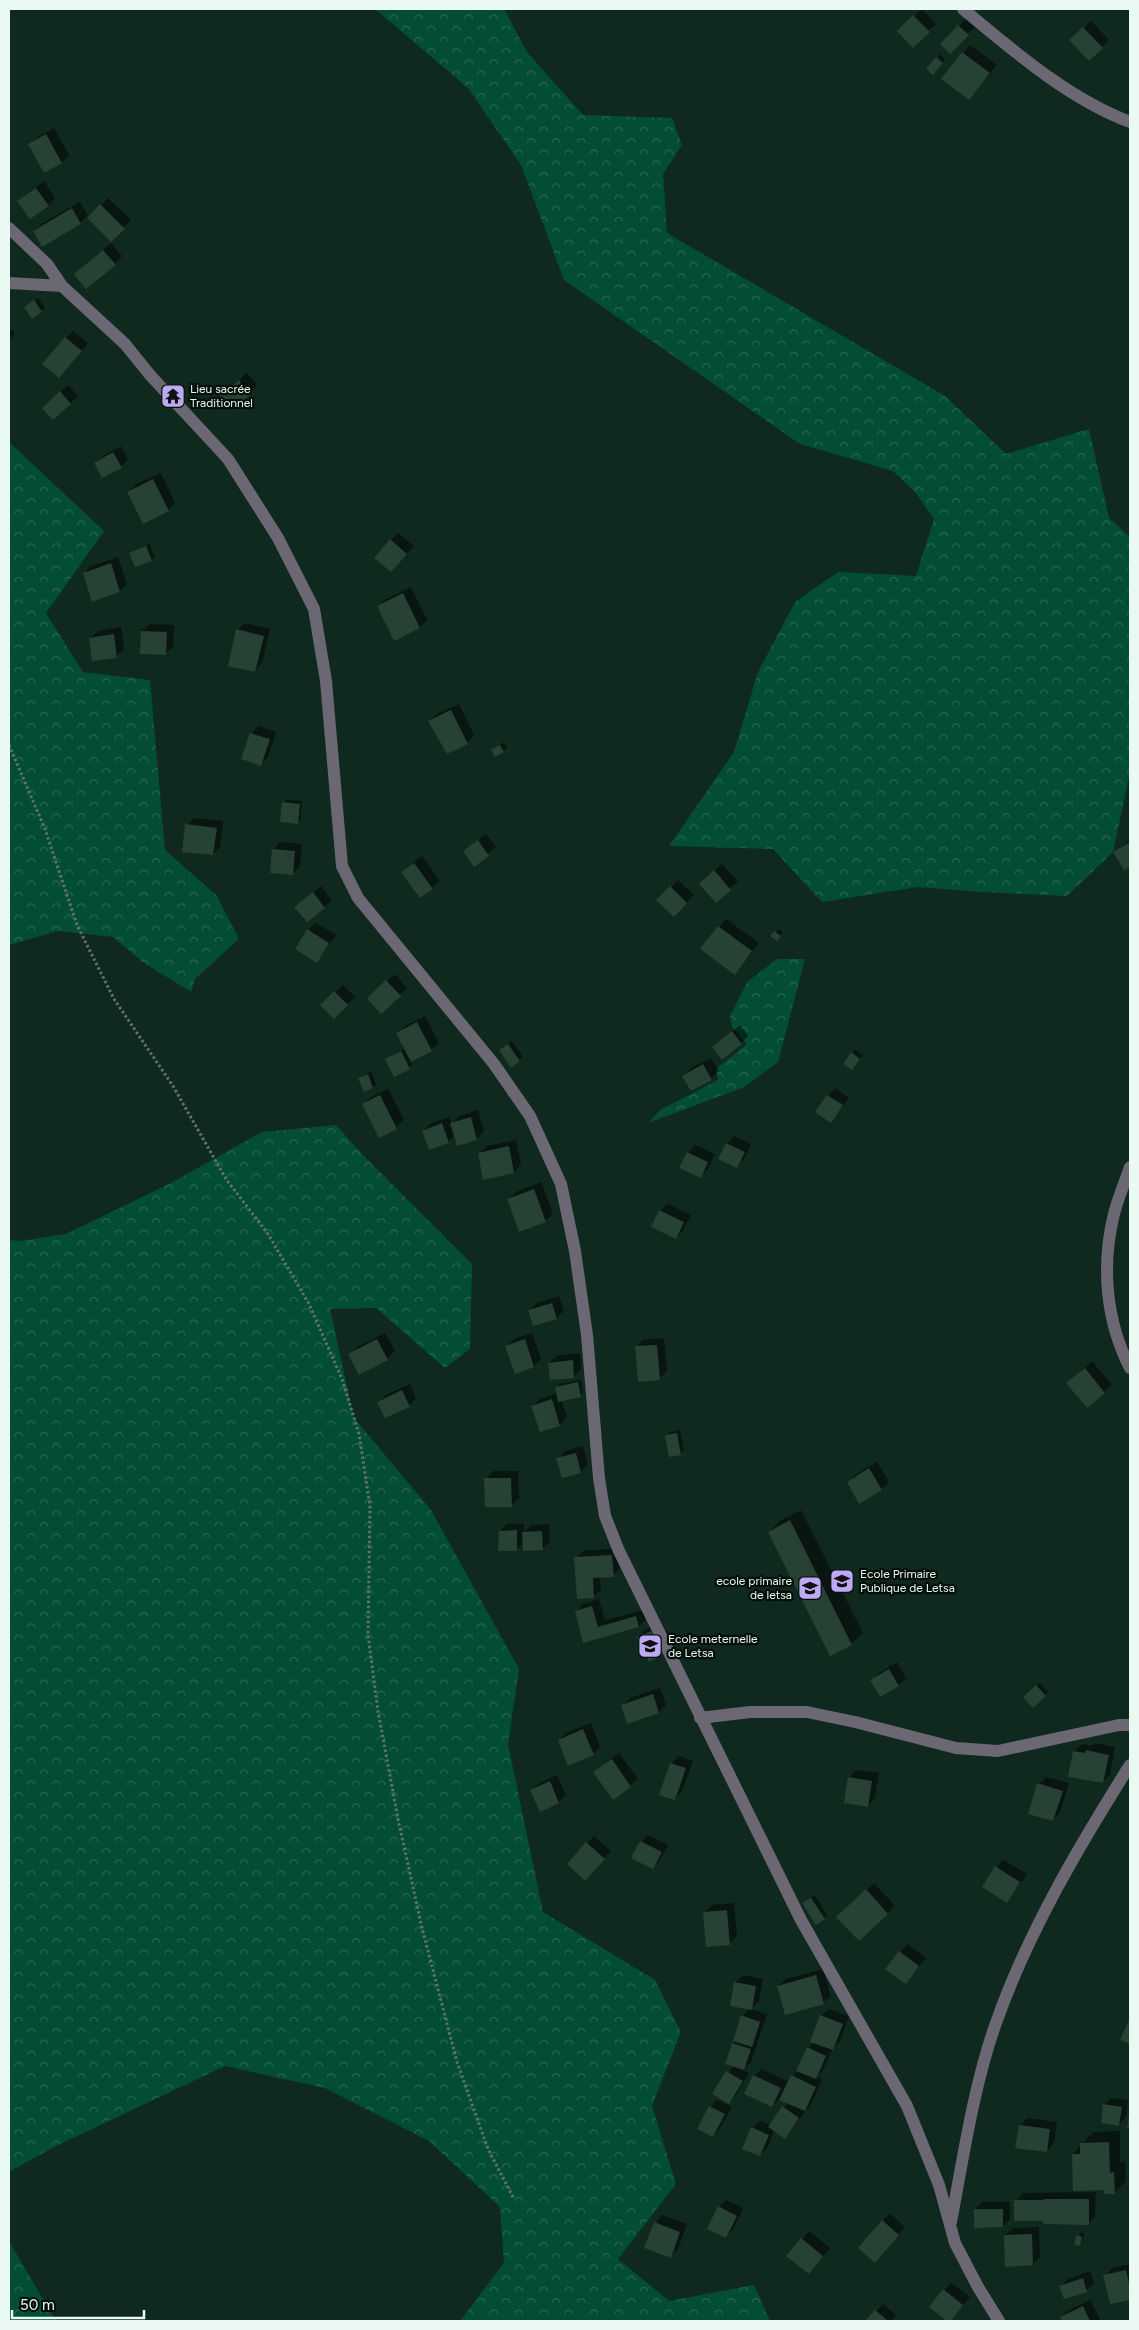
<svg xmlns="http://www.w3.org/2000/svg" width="1139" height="2330" font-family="Figtree,sans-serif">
  <defs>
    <pattern id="forest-crowns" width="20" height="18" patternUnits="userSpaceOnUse" patternTransform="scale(1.25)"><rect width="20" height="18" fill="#034d35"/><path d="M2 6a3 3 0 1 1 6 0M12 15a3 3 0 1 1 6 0" fill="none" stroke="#286753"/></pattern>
  </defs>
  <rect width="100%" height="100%" fill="#0f291e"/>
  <path fill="url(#forest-crowns)" d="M375 9H504L527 52 583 115 672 118 682 145 663 174 667 233 945 396 1006 454 1089 429 1109 518 1130 537V773L1113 852 1067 896 982 892 918 887 822 902 773 849 669 846 734 752 758 672 795 602 838 572 916 576 934 519 916 493 893 471 800 444 564 280 521 165 468 88Z
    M9 442 104 531 46 613 83 672 150 680 165 850 217 896 239 939 195 979 191 992 144 963 113 937 58 931 9 945Z
    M777 959H805L778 1062 744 1087 648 1123 660 1110 718 1080 716 1069 747 1044 732 1027 730 1016 747 982Z
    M336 1125 363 1155 472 1264 470 1349 445 1368 376 1308 330 1309 354 1418 431 1510 519 1669 508 1744 543 1912 655 1980 681 2032 652 2106 676 2184 618 2259 669 2301 754 2285 770 2321H460L504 2263 500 2207 429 2141 325 2088 225 2066 54 2147 9 2172V1240L20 1241 66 1234 171 1183 262 1132Z
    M9 2241 54 2318 59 2321H9Z"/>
  <path fill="#0007" d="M922 9 936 24 913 46 899 31Z
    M967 18 975 27 950 52 942 44Z
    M1091 21 1109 40 1089 60 1071 40Z
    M970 45 997 65 969 99 943 79Z
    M940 54 945 59 936 70 927 69Z
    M54 128 69 155 62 162 44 172 30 145 37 137Z
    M44 181 55 198 48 205 19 201Z
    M108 198 131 220 111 241 87 216 80 223 34 231 41 224 80 202 89 218Z
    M111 243 122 256 115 264 83 267Z
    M38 298 45 308 41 311 29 304Z
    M9 328 15 333 9 341Z
    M73 331 88 343 66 370V338Z
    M247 373 257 385 233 408 229 389Z
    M68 385 78 396 53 419 51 400Z
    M121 446 128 459 121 467 95 463 103 456Z
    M161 473 175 503 168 510 129 492 136 484Z
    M398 533 414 546 398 563 391 540Z
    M150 544 155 557 151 560 131 553Z
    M118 557 127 584 120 591 84 573 91 566Z
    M411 587 427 620 420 627 395 639 378 606 386 599Z
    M245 623 270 629 262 663 255 670 237 630Z
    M150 624 174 625 173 647 165 654 142 631Z
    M121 627 124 649 116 656 90 638 98 631Z
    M459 704 474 735 467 743 430 721 437 714Z
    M258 726 276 732 268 757 260 765 251 734Z
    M504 742 507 748 503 751 493 750Z
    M287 800 302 801 301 819 297 822 284 803Z
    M194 818 223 821 220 847 213 854 187 825Z
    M486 834 496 847 474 865 465 851Z
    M1130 840V865L1125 869 1115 852Z
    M280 842 302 844 300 867 292 874 273 850Z
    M422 856 440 881 432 888 402 872Z
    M722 864 738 881 717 901 708 876Z
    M678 880 694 895 674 915 658 900Z
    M321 886 331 900 324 907H296Z
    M726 919 759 943 735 973 702 949Z
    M316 923 336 935 317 961 308 930Z
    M779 929 783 932 780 936H772Z
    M395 974 407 988 381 1012 376 991Z
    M343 985 355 997 334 1017 322 1005Z
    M425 1016 439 1043 431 1050 410 1061 412 1064 409 1068 387 1059 405 1048 398 1033 405 1026Z
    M740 1025 748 1036 741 1043 714 1047Z
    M512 1041 523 1057 519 1060 504 1047Z
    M855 1050 863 1055 852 1069V1053Z
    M711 1058 719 1071 711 1079 692 1090 684 1076 691 1068Z
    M371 1071 376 1084 373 1087 359 1078Z
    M835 1088 849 1098 831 1121 828 1096Z
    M388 1089 404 1120 396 1128 380 1136 364 1104 371 1097Z
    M478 1110 484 1131 477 1139 458 1144 455 1135 448 1142 423 1132 430 1124 449 1117 452 1123 459 1116Z
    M734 1136 751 1144 744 1159 736 1167 727 1143Z
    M516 1140 521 1165 514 1172 479 1153 487 1146Z
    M695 1145 715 1154 708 1169 700 1176 688 1153Z
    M541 1182 553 1214 545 1221 509 1199 516 1192Z
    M668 1204 691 1215 683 1230 676 1237 660 1211Z
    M559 1296 564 1311 556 1318 530 1310 537 1303Z
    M385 1333 395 1351 387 1359 360 1373 350 1355 357 1347Z
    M532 1333 541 1359 534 1366 516 1372 507 1346 514 1339Z
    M664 1338 667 1371 660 1378 636 1347 643 1340Z
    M580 1353 581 1369 574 1376 549 1363 557 1356Z
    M1092 1361 1112 1385 1087 1406 1068 1383Z
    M581 1380 583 1392 580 1396 561 1400 567 1417 560 1425 541 1431 533 1406 540 1399 557 1393 556 1388 559 1384Z
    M410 1384 416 1398 409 1406 378 1402 386 1395Z
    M680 1430 684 1450 681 1453 667 1435 670 1432Z
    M583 1446 588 1464 581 1472 558 1459 565 1451Z
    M877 1462 889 1482 881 1489 848 1482 855 1475Z
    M493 1471H518L519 1498 511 1506 486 1479Z
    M801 1510 863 1633 851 1644 769 1532 780 1521Z
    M507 1524H524V1532L531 1525 549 1524 550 1542 542 1549 524 1542 517 1549 500 1531Z
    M619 1548 620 1568 613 1576H600L601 1590 593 1597 576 1558 583 1551Z
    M599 1599 605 1620 644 1610 646 1619 639 1626 584 1641 576 1611 583 1604Z
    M658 1624 669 1647 662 1654 649 1660 638 1638 645 1630Z
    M897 1662 906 1678 899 1685 881 1696 872 1680 879 1673Z
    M1040 1683 1048 1692 1033 1706 1024 1697Z
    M660 1688 666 1705 659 1712 628 1723 622 1706 630 1698Z
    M591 1723 600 1747 593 1754 559 1740 566 1733Z
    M1095 1743 1115 1747 1110 1775 1102 1782 1075 1751 1082 1744 1092 1746Z
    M619 1753 638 1779 613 1799 595 1772Z
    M679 1756 693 1761 682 1791 675 1799 671 1764Z
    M856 1770 879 1773 875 1798 867 1806 849 1777Z
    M557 1775 566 1795 559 1802 532 1790 539 1783Z
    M1046 1777 1069 1783 1060 1812 1053 1820 1039 1784Z
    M648 1835 668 1845 660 1860 653 1868 641 1842Z
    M594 1836 611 1851 592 1872 587 1843Z
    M1004 1860 1027 1874 1007 1901 996 1867Z
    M874 1883 895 1906 859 1940 845 1909Z
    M815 1895 827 1915 824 1918 804 1903Z
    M734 1903 737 1936 730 1943 704 1913 712 1905Z
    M907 1944 926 1958 906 1982 887 1969Z
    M823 1969 831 1996 823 2003 778 1986 786 1979Z
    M743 1975 763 1979 759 2001 751 2009 767 2014 759 2038 756 2042H758L751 2062 743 2070 749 2073 736 2095 729 2102 714 2094 733 2066V2044L737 2040 742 2016 750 2009 735 1983Z
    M829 2009 849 2016 840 2041 833 2048 823 2070 817 2077 822 2079 812 2103 785 2137 774 2130 768 2147 760 2154 752 2128 760 2121 771 2125 788 2103 779 2099 772 2106 754 2076 761 2069 789 2082 798 2069 808 2048 814 2042 821 2016Z
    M1112 2098 1128 2100 1126 2117 1118 2125 1104 2105Z
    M717 2100 732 2107 720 2128 713 2136 710 2107Z
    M1027 2118 1057 2122 1054 2143 1047 2151 1020 2126Z
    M1120 2131V2162H1125L1126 2181 1114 2193 1105 2189 1073 2154 1093 2132Z
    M1096 2192 1095 2216 1088 2224 1045 2220 1016 2201 1023 2193Z
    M726 2200 743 2208 733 2230 725 2237 719 2207Z
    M982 2202H1010V2219L1003 2226 975 2209Z
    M890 2214 905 2227 882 2254V2221Z
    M662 2215 687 2224 678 2249 670 2256 655 2223Z
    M1039 2227 1040 2257 1033 2264 1005 2235 1013 2228Z
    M809 2231 830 2248 808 2273 802 2239Z
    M1081 2232 1085 2234 1080 2245 1078 2236Z
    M1130 2264V2298L1111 2303 1105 2276 1112 2268Z
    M1090 2271 1094 2283 1087 2290 1064 2298 1061 2286 1068 2279Z
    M951 2283 970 2297 949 2321 930 2307Z
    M1090 2300 1101 2321H1063L1061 2317 1069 2310Z
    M883 2304 896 2315 890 2321H867Z"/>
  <path fill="#274135" d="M913 15 930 32 913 48 897 31Z
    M958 25 969 35 950 54 940 44Z
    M1083 27 1103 48 1089 61 1069 40Z
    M962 52 990 73 969 100 941 79Z
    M936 57 943 63 933 75 926 69Z
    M46 134 62 163 44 173 28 144Z
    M36 188 49 206 30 219 17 201Z
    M100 204 125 229 111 242 87 218Z
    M72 208 81 224 42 247 33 231Z
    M103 250 116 265 86 289 74 274Z
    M34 300 42 312 32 319 24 307Z
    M65 337 82 351 59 378 42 364Z
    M239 380 251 394 233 410 220 396Z
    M60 391 71 404 53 420 42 408Z
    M113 452 122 468 102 478 94 463Z
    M153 479 169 511 143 524 127 492Z
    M390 539 407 554 391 572 374 558Z
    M146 546 152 561 135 567 129 553Z
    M111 563 120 592 92 602 83 573Z
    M403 593 420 628 394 641 377 606Z
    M236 629 264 636 255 672 228 666Z
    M141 631 167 632 166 655 140 654Z
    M114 634 117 658 92 661 89 638Z
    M451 710 468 744 447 754 428 721Z
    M250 733 270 739 261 766 241 759Z
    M500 745 504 752 495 757 491 749Z
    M282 802 300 804 298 824 280 822Z
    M185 824 217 828 213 855 182 852Z
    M478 840 489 856 474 867 463 851Z
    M1130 842V867L1124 870 1113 852Z
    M272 849 295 851 293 875 270 873Z
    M414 863 433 889 420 898 401 872Z
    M714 870 731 890 716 903 699 884Z
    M670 886 687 903 674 917 656 900Z
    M313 892 325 908 307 922 294 907Z
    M718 926 752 951 735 975 700 949Z
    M307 929 329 943 317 963 295 949Z
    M774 931 781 936 777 941 770 936Z
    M386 980 401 996 381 1014 367 998Z
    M334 991 348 1005 334 1019 320 1005Z
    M417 1022 432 1051 411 1062 396 1033Z
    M732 1031 742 1044 722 1060 712 1047Z
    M508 1044 520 1061 511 1068 499 1050Z
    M401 1051 410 1069 394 1077 385 1059Z
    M851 1052 860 1059 852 1070 843 1064Z
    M703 1064 712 1080 691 1091 682 1076Z
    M368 1074 373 1088 364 1092 358 1078Z
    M380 1095 397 1129 379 1138 362 1104Z
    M827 1095 843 1105 831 1123 815 1112Z
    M471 1117 477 1140 457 1146 450 1123Z
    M442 1123 449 1143 429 1150 422 1131Z
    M726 1143 745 1152 737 1168 718 1159Z
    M509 1146 514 1173 483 1180 478 1153Z
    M687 1152 708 1162 701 1178 679 1168Z
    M534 1189 546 1222 519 1232 507 1199Z
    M659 1210 684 1222 676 1239 651 1227Z
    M552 1303 557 1319 533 1326 528 1310Z
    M377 1339 388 1360 359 1375 348 1354Z
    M525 1339 534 1367 515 1374 505 1346Z
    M657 1345 660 1380 638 1382 635 1346Z
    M573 1360 574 1378 550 1380 548 1363Z
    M1085 1368 1105 1393 1087 1408 1066 1383Z
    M578 1382 581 1397 558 1402 555 1387Z
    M402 1390 410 1407 385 1418 377 1402Z
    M552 1399 560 1426 540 1432 531 1406Z
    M677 1433 681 1455 669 1457 665 1435Z
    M576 1453 581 1473 562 1478 556 1458Z
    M869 1468 882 1490 859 1504 847 1482Z
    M484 1478H511L512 1507H485Z
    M790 1520 852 1645 830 1656 768 1532Z
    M517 1530V1551H498L499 1531Z
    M542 1531 543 1550 523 1551 522 1532Z
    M612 1555 614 1577 593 1578 594 1598 577 1599 574 1557Z
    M592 1606 598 1627 636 1616 639 1627 583 1643 575 1611Z
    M651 1631 662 1655 649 1662 637 1637Z
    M889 1669 899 1686 880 1697 870 1680Z
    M1036 1685 1046 1696 1033 1708 1023 1697Z
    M653 1694 659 1713 627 1724 621 1705Z
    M583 1729 594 1755 568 1766 558 1740Z
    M1086 1750 1109 1755 1103 1783 1068 1777 1073 1751 1085 1753Z
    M612 1759 631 1787 613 1800 593 1772Z
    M670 1763 686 1768 675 1800 659 1795Z
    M848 1777 872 1781 868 1807 844 1803Z
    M550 1781 559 1803 540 1812 530 1790Z
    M1037 1783 1063 1791 1053 1821 1028 1814Z
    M640 1841 662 1852 653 1869 631 1858Z
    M586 1842 605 1859 585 1881 567 1864Z
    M995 1866 1020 1882 1007 1903 982 1887Z
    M866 1889 888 1914 859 1941 836 1917Z
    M811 1898 825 1919 816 1925 802 1903Z
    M727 1910 730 1945 706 1947 703 1912Z
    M899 1951 919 1966 906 1984 885 1969Z
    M816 1975 824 2004 785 2015 777 1986Z
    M734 1982 756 1986 752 2010 730 2006Z
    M741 2015 760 2022 752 2047 733 2041Z
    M820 2015 843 2024 833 2050 810 2042Z
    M1129 2020 1130 2021V2044L1120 2040Z
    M732 2043 751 2049 744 2070 725 2064Z
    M807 2047 826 2056 816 2079 796 2071Z
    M726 2071 743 2081 729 2104 712 2094Z
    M753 2075 781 2088 772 2107 744 2094Z
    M791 2075 816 2087 805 2111 779 2100Z
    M1103 2104 1122 2107 1119 2126 1101 2123Z
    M709 2106 725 2114 713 2137 697 2129Z
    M782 2106 799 2118 785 2139 768 2127Z
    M1129 2115H1130V2128H1127Z
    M1019 2125 1050 2129 1047 2152 1015 2148Z
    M751 2127 769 2135 760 2156 742 2149Z
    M1109 2142 1110 2173 1114 2172 1115 2194H1104V2190L1073 2191 1072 2154H1080V2143Z
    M1044 2199H1089V2225L1043 2224V2221H1014V2200H1044Z
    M718 2206 737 2216 726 2238 707 2229Z
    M974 2209H1003V2227L974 2228Z
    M882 2220 899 2235 875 2263 858 2248Z
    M654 2222 680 2232 671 2258 644 2248Z
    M1032 2234 1033 2265 1005 2267 1004 2235Z
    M1077 2235 1082 2237 1080 2246 1074 2244Z
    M801 2238 823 2256 809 2274 786 2256Z
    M1126 2270 1130 2288V2300L1110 2304 1103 2275Z
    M1083 2278 1087 2292 1064 2299 1059 2286Z
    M943 2289 963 2305 951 2321H947L929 2307Z
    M1083 2306 1090 2321H1062L1060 2317Z
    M875 2310 888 2321H865Z"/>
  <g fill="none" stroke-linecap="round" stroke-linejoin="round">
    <path stroke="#5e746a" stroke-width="3" stroke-dasharray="2.5 2.5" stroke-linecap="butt" d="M9 745 45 829 77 925 114 999 173 1086 226 1179 268 1234 309 1304 342 1379 359 1434 370 1506 368 1635 378 1711 398 1819 422 1928 457 2062 488 2149 514 2199"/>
    <path stroke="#6b6873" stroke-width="12" d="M963 9C1014 51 1067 98 1130 122
      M9 228 47 264 62 286 125 344 150 375 228 459 278 538 314 609 326 681 342 866 358 898 494 1064 530 1116 561 1184 575 1251 587 1335 599 1478 605 1516 619 1551 801 1920 907 2106 939 2185 955 2243 978 2287 999 2321
      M9 283 62 286
      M1130 1167C1125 1182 1118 1198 1114 1214 1101 1266 1106 1321 1130 1368
      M700 1718 750 1712H807L855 1722 956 1748 998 1751 1119 1725H1130
      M951 2222C963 2159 974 2084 996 2023 1028 1932 1079 1846 1130 1765"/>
  </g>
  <defs>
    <g id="temple-square" transform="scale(1.25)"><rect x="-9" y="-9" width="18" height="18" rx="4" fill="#bea9f5" stroke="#050f0a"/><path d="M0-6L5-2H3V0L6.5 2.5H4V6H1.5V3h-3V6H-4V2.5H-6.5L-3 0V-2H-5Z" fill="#111"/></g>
    <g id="school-square" transform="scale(1.25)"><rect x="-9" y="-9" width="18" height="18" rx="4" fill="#bea9f5" stroke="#050f0a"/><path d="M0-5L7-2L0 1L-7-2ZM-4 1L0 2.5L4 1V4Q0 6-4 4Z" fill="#111"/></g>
  </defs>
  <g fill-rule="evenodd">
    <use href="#temple-square" x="173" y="396"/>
    <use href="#school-square" x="842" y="1581"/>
    <use href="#school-square" x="810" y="1588"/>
    <use href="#school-square" x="650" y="1646"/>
  </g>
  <g text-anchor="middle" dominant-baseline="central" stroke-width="4.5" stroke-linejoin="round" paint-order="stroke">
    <g font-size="12" fill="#eaf9f1" stroke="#050f0a" text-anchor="start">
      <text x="190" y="389">Lieu sacrée<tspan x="190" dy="14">Traditionnel</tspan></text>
      <text x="860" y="1574">Ecole Primaire<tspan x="860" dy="14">Publique de Letsa</tspan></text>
      <text x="792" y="1581" text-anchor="end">ecole primaire<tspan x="792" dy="14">de letsa</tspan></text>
      <text x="668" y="1639">Ecole meternelle<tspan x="668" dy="14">de Letsa</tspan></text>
    </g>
  </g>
  <rect width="1139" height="2330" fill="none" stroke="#eaf9f1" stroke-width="20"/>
  <path d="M12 2310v8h132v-8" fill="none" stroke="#eaf9f1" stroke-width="2.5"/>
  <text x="20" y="2310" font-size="15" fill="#eaf9f1" stroke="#050f0a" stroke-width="4" paint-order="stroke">50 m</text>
</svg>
